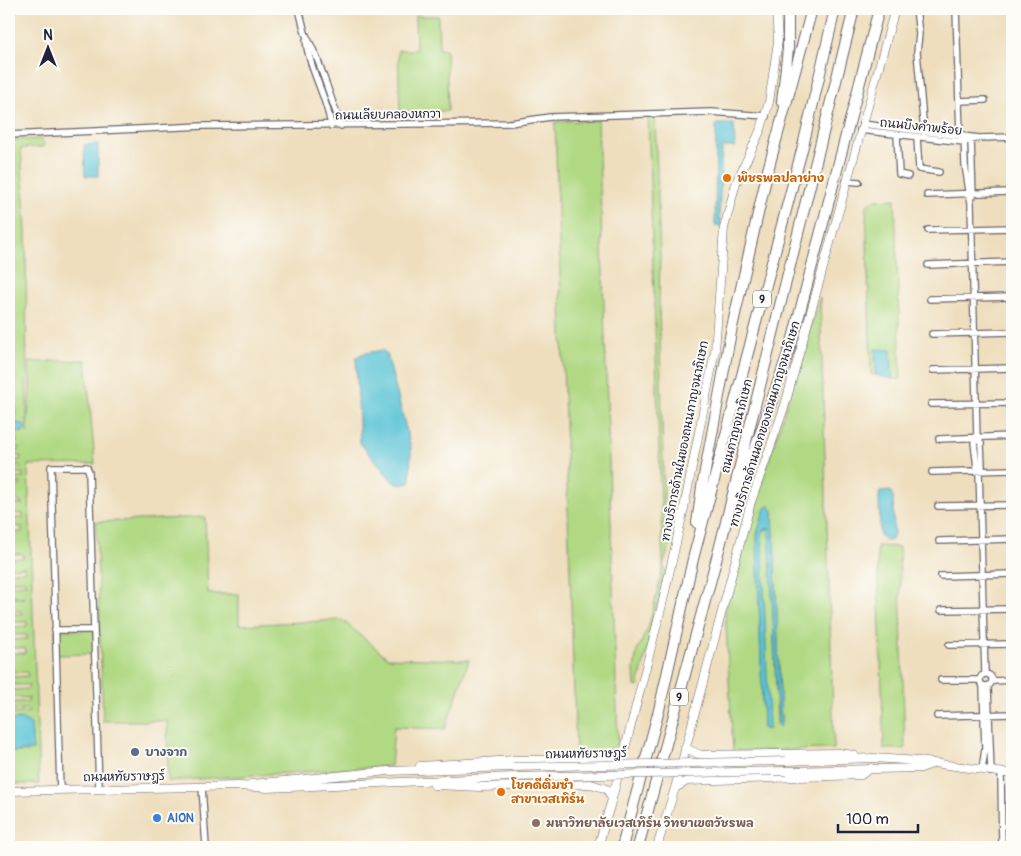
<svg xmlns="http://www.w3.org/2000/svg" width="1021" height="856" font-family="Pangolin,'Playpen Sans Thai',sans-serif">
  <rect width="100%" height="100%" fill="#fdfcf7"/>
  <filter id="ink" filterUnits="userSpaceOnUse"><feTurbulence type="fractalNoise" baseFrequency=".02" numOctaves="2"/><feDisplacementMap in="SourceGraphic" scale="10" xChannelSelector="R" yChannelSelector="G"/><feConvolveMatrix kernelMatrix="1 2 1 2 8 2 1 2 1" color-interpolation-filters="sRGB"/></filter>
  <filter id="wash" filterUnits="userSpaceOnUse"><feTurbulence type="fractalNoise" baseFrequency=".0096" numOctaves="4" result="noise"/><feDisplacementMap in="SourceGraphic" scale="20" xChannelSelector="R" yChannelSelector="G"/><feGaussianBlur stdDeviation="1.12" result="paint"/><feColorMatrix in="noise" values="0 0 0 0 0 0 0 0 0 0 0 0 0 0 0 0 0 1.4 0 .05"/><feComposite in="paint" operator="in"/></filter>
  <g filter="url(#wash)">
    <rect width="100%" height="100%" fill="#eedebd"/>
    <path fill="#b1d984" stroke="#6a7e60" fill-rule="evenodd" d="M415 16H438L439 49H446L448 111 400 112 398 50H416Z
      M648 117H655L660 256 659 305 665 539H671L663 567 666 569 638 687 635 686 634 670 637 651 649 626 663 567Z
      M598 120 618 743 604 754H576L555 122Z
      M41 139 44 144 43 147 21 148 26 232 27 433 30 386 29 362 86 360 95 464 28 465 39 784H9V752H28L23 719 9 720V714L29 712 28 709 9 710V702H28L29 698 9 697V690L28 689 29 685H9V677L28 676 27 672H9V653H25V648H9V640L27 639V635H9V627L27 626V622H9V614H22L21 611H9V598H25L9 594V585L26 584 25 581H9V572L25 571 24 567 9 568V559L24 558 23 554H9V532H22V527L9 526V518H23V514L9 513V504H23L15 499H9V487L20 486 21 483H9V478H23V473L9 474V469L21 468 20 465H9V460H20L21 456H9V451H19V447L9 448V443L17 442 16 438H9V432H23L13 418 15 415 9 164H14L12 154H9V140Z
      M895 199 901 379H892L891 350H876V375H871L866 206 874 200Z
      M820 297 834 749 733 751 725 609 745 537ZM765 508 773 511 781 722 777 724 770 528 764 530 762 534 768 729H763L757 534Z
      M205 517 208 594H239V625L342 620 388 658 469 660 445 729 394 727 391 766 168 781 167 721H103L96 522Z
      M877 546 899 547 905 749H884Z
      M55 630H94L95 654 56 655Z"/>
    <path fill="#59c3d5" stroke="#3e7288" d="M716 124H734L735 147H722L719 219 721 220V226L715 225Z
      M98 144V176H85L84 145Z
      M9 172 15 415 13 419 16 423 24 424 25 428 23 432H9Z
      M875 349 891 350 892 379 876 375Z
      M382 350 387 354 411 448 410 483 402 485 393 482 360 443 356 358 361 354Z
      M890 491 893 496 894 534 892 540 886 541 880 535 879 495 880 492Z
      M769 505 773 511 781 722 780 727 778 726 769 528 764 530 762 534 769 729H763L757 534 765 508Z
      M23 719 31 724 33 750 9 752V720Z"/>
  </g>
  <g filter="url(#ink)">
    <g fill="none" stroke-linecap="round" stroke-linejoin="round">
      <g stroke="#696468" stroke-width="8">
        <path id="minor" d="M299 9 305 33 317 58 341 126
          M916 9 919 34 917 52 924 132
          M956 9 960 135
          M306 40C309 70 327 96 331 126
          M959 101 985 100
          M862 124 979 138 1012 137
          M860 130 964 142 979 138
          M9 135 203 126 510 123 550 117 711 112 766 116
          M897 135 899 174 908 176
          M964 135 965 165 971 203 977 439 974 443 977 467 979 470 985 674
          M917 138 919 169 939 172
          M971 140 973 196
          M846 181 859 182
          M927 195 1009 192
          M928 230 1012 228
          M928 265 1012 262
          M930 299 1012 297
          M932 334 1012 332
          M933 370 1012 368
          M931 404 1012 403
          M939 439 1012 436
          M977 439 981 443 982 467 979 470
          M932 472 1012 470
          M938 506 1012 505
          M939 541 1012 539
          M941 576 1012 574
          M941 610 1012 609
          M55 630H94
          M949 645 1012 644
          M980 680a6 6 0 1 1 12 0a6 6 0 1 1-12 0Z
          M941 680H980
          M993 681 1012 680
          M988 687 991 772
          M937 716 1012 714
          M982 770 985 749 983 686
          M1001 773 1002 847
          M202 787 206 847
          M60 790 51 467H87L89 472 99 789"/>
      </g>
      <g stroke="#696468" stroke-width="9">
        <path id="secondary" d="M685 748 701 755 839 753 854 755
          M786 761 873 758 919 761 1012 774
          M420 766 514 760H606L616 758 625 750
          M786 771 921 768 932 764
          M252 784 388 771 513 767
          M434 785 480 787 591 784 607 789 612 799
          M675 788 687 781 861 775 871 768
          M9 791 240 786 267 788 513 777
          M598 847 612 799 662 605 684 508 715 351 724 228 736 183 761 129 769 102 778 41 776 9
          M657 847 675 788 751 502 785 405 895 9"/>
      </g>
      <g stroke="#696468" stroke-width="12">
        <path id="motorway" d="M782 102 788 49V9
          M737 501 792 342 879 9
          M697 523 702 487 731 332 768 170 812 9
          M622 847 659 710 693 559 803 146 835 9
          M638 847 720 546 854 9"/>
      </g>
      <use href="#minor" stroke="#fff" stroke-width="5.5"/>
      <use href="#secondary" stroke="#fff" stroke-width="8"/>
      <use href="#motorway" stroke="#fff" stroke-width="10"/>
      <g stroke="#696468" stroke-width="9" stroke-linecap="butt">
        <path id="secondary-bridge" d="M513 767 786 761
          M513 777 786 771"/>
      </g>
      <use href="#secondary-bridge" stroke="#fff" stroke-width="8"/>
    </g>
  </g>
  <g fill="#e8710a" stroke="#fdfcf7" stroke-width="2">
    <circle cx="727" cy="178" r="5"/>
    <circle cx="501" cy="792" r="5"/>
  </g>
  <circle fill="#5c6f8a" stroke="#fdfcf7" stroke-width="2" cx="135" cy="752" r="5"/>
  <circle fill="#3f7fe0" stroke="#fdfcf7" stroke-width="2" cx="157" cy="818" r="5"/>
  <circle fill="#8d6e63" stroke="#fdfcf7" stroke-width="2" cx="536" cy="823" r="5"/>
  <g text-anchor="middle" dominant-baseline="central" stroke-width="4" stroke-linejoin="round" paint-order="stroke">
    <g fill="#fdfcf7" stroke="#646373" stroke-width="1">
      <rect x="753" y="290.5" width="18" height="17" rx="4"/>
      <rect x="670" y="688.5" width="18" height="17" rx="4"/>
    </g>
    <g font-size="11" font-weight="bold" fill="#22223b">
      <text x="762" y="299">9</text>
      <text x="679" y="697">9</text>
    </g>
    <g font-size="12" fill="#22223b" stroke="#fdfcf7">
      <text transform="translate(388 115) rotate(-1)">ถนนเลียบคลองหกวา</text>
      <text transform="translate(921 127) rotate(6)">ถนนบึงคำพร้อย</text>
      <text transform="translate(765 424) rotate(-73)">ทางบริการด้านนอกของถนนกาญจนาภิเษก</text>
      <text transform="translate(737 426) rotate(-76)">ถนนกาญจนาภิเษก</text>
      <text transform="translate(685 441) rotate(-79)">ทางบริการด้านในของถนนกาญจนาภิเษก</text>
      <text transform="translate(586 754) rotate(-1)">ถนนหทัยราษฎร์</text>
      <text transform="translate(124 777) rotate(-1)">ถนนหทัยราษฎร์</text>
    </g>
    <g font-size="12" font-weight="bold" fill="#c56008" stroke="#fdfcf7" text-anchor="start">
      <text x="737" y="178">พิชรพลปลาย่าง</text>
      <text x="511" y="785">โชคดีติ่มซำ<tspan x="511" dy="14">สาขาเวสเทิร์น</tspan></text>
    </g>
    <g font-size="12" font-weight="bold" fill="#4e5e75" stroke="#fdfcf7" text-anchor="start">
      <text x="145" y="752">บางจาก</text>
    </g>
    <g font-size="12" font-weight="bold" fill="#366cbe" stroke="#fdfcf7" text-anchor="start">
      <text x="167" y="818">AION</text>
    </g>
    <g font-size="12" font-weight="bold" fill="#785e54" stroke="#fdfcf7" text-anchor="start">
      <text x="546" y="823">มหาวิทยาลัยเวสเทิร์น วิทยาเขตวัชรพล</text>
    </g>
  </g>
  <rect width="1021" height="856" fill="none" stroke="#fdfcf7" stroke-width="30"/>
  <g transform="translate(48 48)" stroke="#fdfcf7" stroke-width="4" paint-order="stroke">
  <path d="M0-4L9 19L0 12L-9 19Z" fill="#22223b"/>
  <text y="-8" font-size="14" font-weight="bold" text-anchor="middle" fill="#22223b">N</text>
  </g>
  <path d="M838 824v8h80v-8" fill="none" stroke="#22223b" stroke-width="2.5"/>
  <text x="846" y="824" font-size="15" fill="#22223b" stroke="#fdfcf7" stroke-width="4" paint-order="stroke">100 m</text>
</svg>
